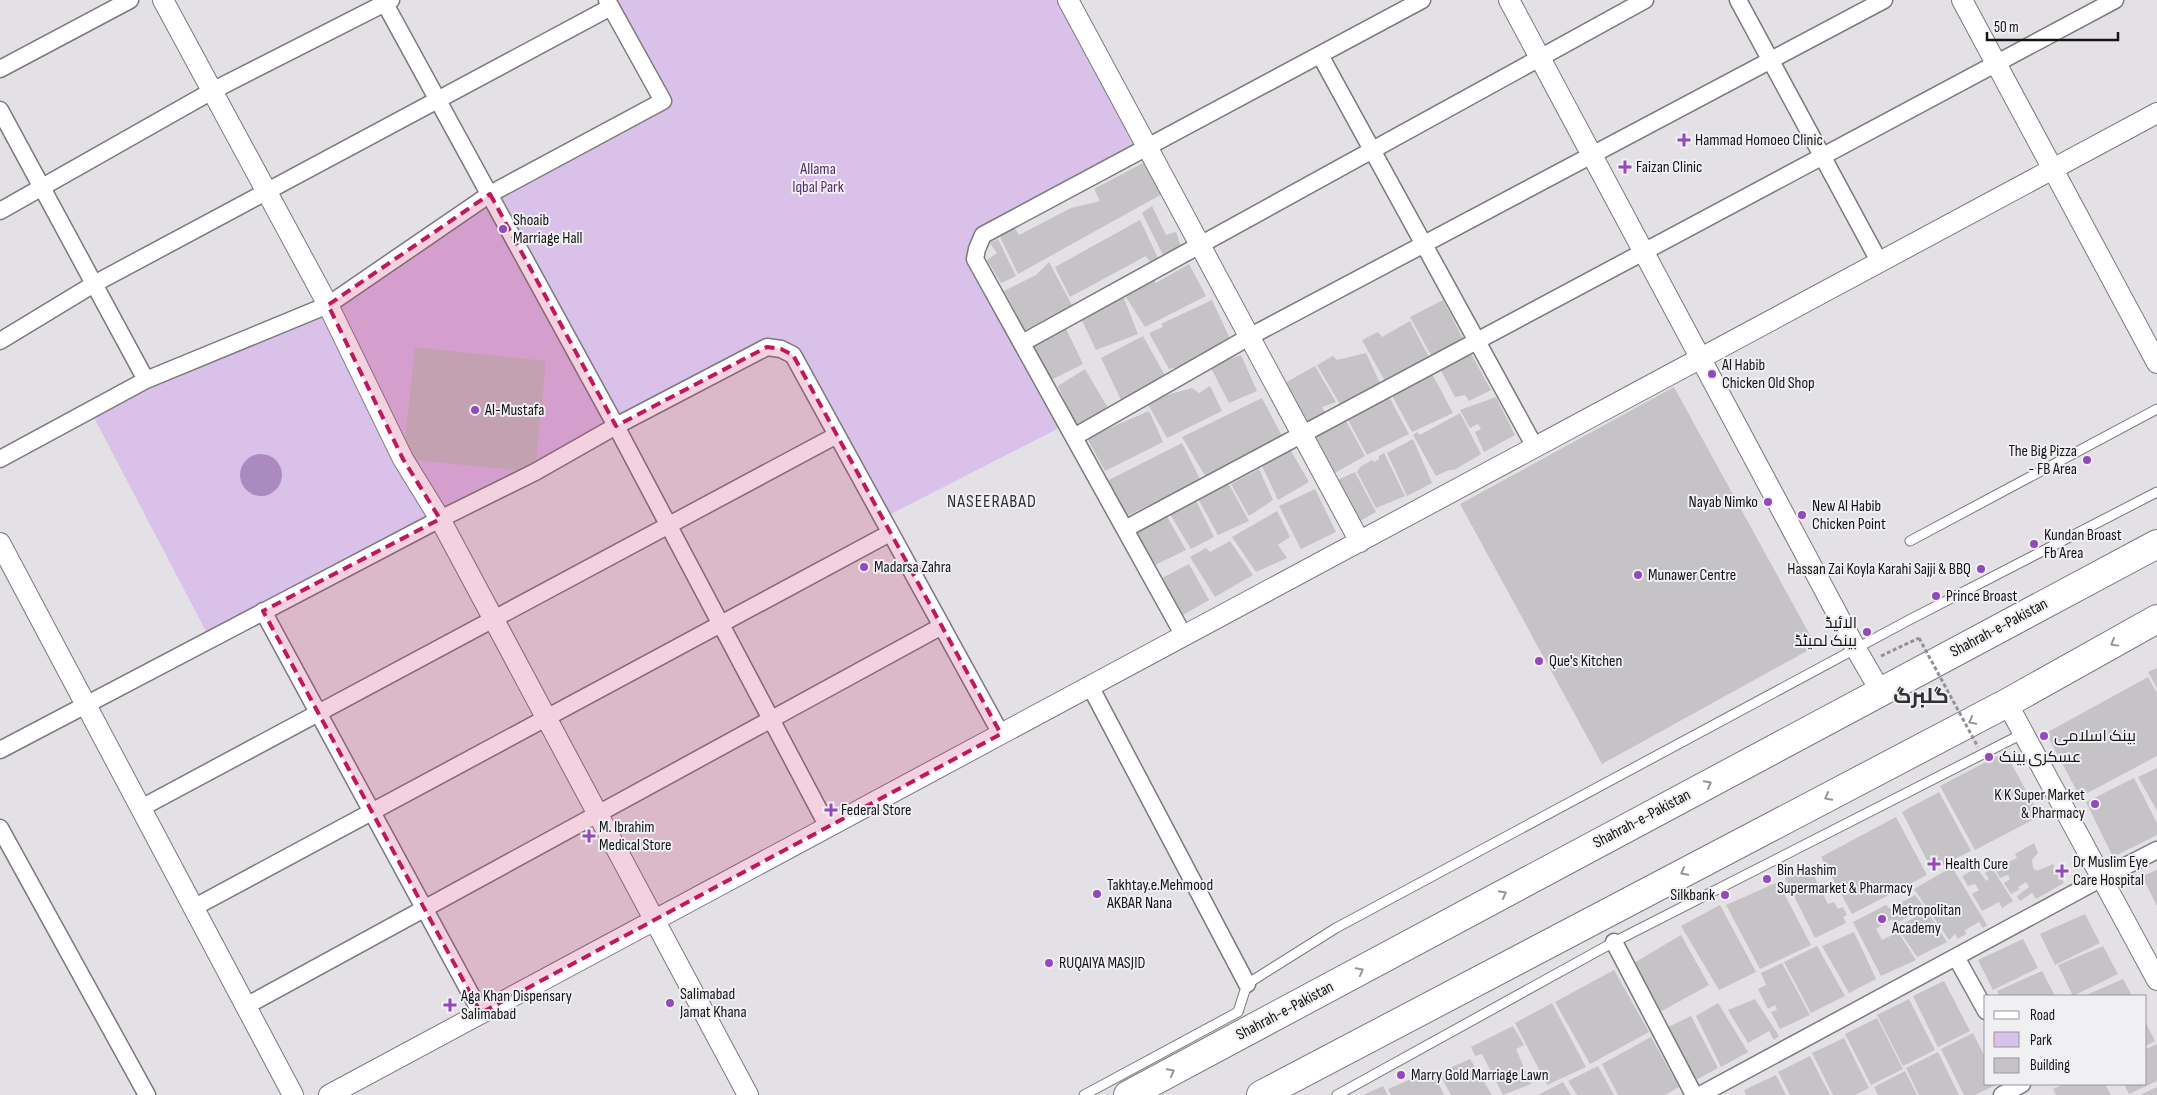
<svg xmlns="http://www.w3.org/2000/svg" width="2157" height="1095" font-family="'Sofia Sans Condensed',Cairo,sans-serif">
  <rect width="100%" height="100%" fill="#e3e1e5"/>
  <path fill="#d9c1ea" d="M607 0H1068L1148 148 984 235 977 249 1067 424 883 518 781 349 210 639 90 410 328 305 490 194 663 101Z"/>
  <path fill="#ab8ac0" d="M240 475a21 21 0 1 1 42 0a21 21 0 1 1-42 0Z"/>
  <path fill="#c5c3c6" d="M1145 162 1162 194 1018 274 998 233 1013 225 1019 235 1071 208 1100 201 1094 189Z
    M1152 206 1166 235 1176 232 1181 247 1163 255 1142 213Z
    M1140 220 1158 258 1150 262 1146 256 1070 297 1055 267Z
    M998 239 1016 276 1001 283 987 260 997 253 990 243Z
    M1049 262 1072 305 1025 330 1004 291 1036 275Z
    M1189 264 1206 296 1145 327 1120 288 1138 334 1096 350 1076 308 1120 288 1150 276 1156 283Z
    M1212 300 1232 343 1184 366 1169 369 1149 333 1163 327 1161 324Z
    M1443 300 1465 343 1432 357 1410 317Z
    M1410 321 1430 359 1385 381 1362 340 1378 332 1382 337Z
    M1065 327 1083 364 1051 380 1031 339Z
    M1143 336 1167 379 1121 400 1101 358Z
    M415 347 546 361 535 472 403 459Z
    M1469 350 1491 390 1469 401 1465 395 1455 397 1438 365Z
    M1366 353 1381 385 1341 406 1317 365 1333 356 1337 360Z
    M1241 355 1257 391 1229 403 1210 366Z
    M1315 366 1336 402 1322 407 1327 416 1308 424 1285 383Z
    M1085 369 1108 408 1076 425 1058 386Z
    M1431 372 1453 413 1412 432 1389 390Z
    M1210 386 1222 411 1167 438 1146 401 1192 388 1199 393Z
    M1674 387 1816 646 1602 764 1460 504Z
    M1388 395 1409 434 1367 455 1347 418Z
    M1496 397 1515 435 1484 452 1475 432 1481 429 1478 424 1470 428 1460 410Z
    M1262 398 1282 436 1207 479 1182 437Z
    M1149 411 1163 442 1105 471 1087 438Z
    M1460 413 1481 454 1454 470H1449L1436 476 1413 435 1417 432 1420 435Z
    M1344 417 1365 456 1333 474 1312 435Z
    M1413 439 1432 483 1407 496 1387 453Z
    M1182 443 1201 481 1126 516 1107 481Z
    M1291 451 1309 482 1278 500 1262 466Z
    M1384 453 1405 496 1376 508 1357 472 1360 467 1372 460 1374 462 1379 459V456Z
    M1259 469 1273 500 1249 516 1231 484Z
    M1355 472 1376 512 1360 521 1338 480Z
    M1226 479 1249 521 1218 535 1196 495Z
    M1315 489 1336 532 1301 549 1279 506Z
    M1195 499 1214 537 1191 549 1165 506Z
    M1277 511 1290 537 1278 545 1287 558 1256 572 1232 537Z
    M1165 513 1186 550 1153 566 1132 530Z
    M1230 541 1253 575 1215 597 1190 557 1206 548 1210 552Z
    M1189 564 1209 600 1183 615 1162 578Z
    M2157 668V688L2148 672Z
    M2148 677 2157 693V756L2080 797 2046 733Z
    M2005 752 2040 816 1975 850 1940 786Z
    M2157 768V811L2138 777Z
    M2134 778 2157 823V835L2113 857 2086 802Z
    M1939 792 1971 851 1932 870 1902 812Z
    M1896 817 1927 875 1852 914 1821 857Z
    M2034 843 2038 853 2032 860 2033 868 2037 871 2053 864 2064 883 2036 899 2032 893 2020 901 2017 896 2029 887 2026 882 2018 887 2020 889 2011 894 2004 883 2010 879 2008 875 2000 878 1996 871 2003 867 2000 862 2003 859 2006 863 2017 858 2015 854Z
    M1809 866 1828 904 1834 902 1838 909 1843 907 1847 915 1843 917 1846 923 1815 938 1785 878Z
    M1952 867 1987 925 1983 928 1979 922 1965 930 1966 934 1958 939 1955 934 1949 940 1914 889Z
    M1977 868 1986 881 1989 879 1985 873 1992 868 2013 901 2002 908 1999 902 1982 911 1972 894 1979 890 1975 884 1968 886 1962 876Z
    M2157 870V906L2142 876Z
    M1778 882 1811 945 1760 969 1726 905Z
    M1915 895 1925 908 1894 924 1892 919 1876 929 1882 940 1898 932 1916 960 1881 976 1853 922 1886 905 1890 909Z
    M1720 905 1756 972 1719 990 1681 926Z
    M1927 911 1947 942 1917 957 1897 927Z
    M2085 914 2100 943 2055 965 2040 934Z
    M1854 932 1876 979 1849 993 1822 946Z
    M1681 935 1709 985 1660 1012 1634 963Z
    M2023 939 2038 968 1993 990 1978 960Z
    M1817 946 1845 996 1811 1013 1784 962Z
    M2103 946 2118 974 2073 996 2058 965Z
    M1782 963 1810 1015 1780 1029 1771 1012 1777 1010 1775 1005 1768 1009 1758 989 1766 985 1761 973Z
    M1614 970 1649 1032 1590 1064 1555 1002Z
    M2042 971 2055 996H1999L1997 991Z
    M2123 979 2132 996H2084Z
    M1944 981 1970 1031 1938 1047 1913 996Z
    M1755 999 1779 1036 1774 1040 1769 1031 1748 1043 1728 1010Z
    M1909 999 1935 1050 1903 1066 1877 1015Z
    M1552 1003 1586 1067 1547 1085 1515 1023Z
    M1718 1003 1748 1052 1721 1067 1696 1016Z
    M1691 1016 1718 1068 1692 1082 1668 1027Z
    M1877 1018 1903 1069 1871 1085 1845 1034Z
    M2146 1023 2155 1041 2146 1046Z
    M1513 1026 1524 1045 1516 1049 1531 1084 1503 1095 1482 1054 1475 1056 1471 1047Z
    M1973 1033 1986 1059V1084H1998L1975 1095H1964L1941 1049Z
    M1651 1037 1679 1087 1665 1095H1618L1602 1064Z
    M1844 1038 1869 1088 1855 1095H1833L1812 1053Z
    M2157 1044V1081L2129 1094 2124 1084H2146V1049Z
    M1938 1052 1959 1095H1919L1906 1068Z
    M1810 1056 1830 1095H1790L1778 1072Z
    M1470 1059 1492 1095H1451L1439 1073Z
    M1598 1066 1614 1095H1577L1568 1081Z
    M1432 1070 1444 1095H1391L1388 1089Z
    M1905 1071 1917 1095H1878L1874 1087Z
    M1776 1075 1786 1095H1746L1744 1090Z
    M1563 1082 1571 1095H1538Z
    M2064 1084H2105L2111 1095H2056L2053 1089Z
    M1383 1086 1388 1095H1363Z
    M2157 1087V1095H2140Z"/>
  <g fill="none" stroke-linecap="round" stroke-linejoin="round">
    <g stroke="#7b797c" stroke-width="11">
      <path id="service" d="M1910 541 2157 409
        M1084 1095 1238 1012 1247 984 1336 928 1909 620 2157 492
        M1337 1095 1614 942 2024 733"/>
    </g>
    <g stroke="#7b797c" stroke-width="19">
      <path id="minor" d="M383 0 616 426 828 827
        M1738 0 1880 263
        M1320 55 1535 447
        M0 69 130 0
        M0 110 146 380
        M0 211 212 91 391 0
        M0 341 94 284 611 7
        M1022 343 1645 0
        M1074 437 1249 337 1884 0
        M0 459 146 380 328 305 490 194 663 101 607 0
        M1125 529 2115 0
        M263 611 481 1013
        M1184 636 975 259 977 249 983 235 1422 0
        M1090 686 1247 984
        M0 750 440 519 535 472 616 426 767 347 781 349 793 355 1001 734
        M141 808 837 435
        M0 828 147 1095
        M193 908 890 533
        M1614 942 1694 1095
        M1956 957 1986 1011
        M246 1006 942 626
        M1700 1095 2102 878 2157 850
        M2002 1095 2022 1084"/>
    </g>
    <g stroke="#7b797c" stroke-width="22">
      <path id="tertiary" d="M163 0 328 305 403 459 440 519 748 1095
        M1068 0 1360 542
        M1509 0 1856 649 1881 692
        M1962 0 2157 363
        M0 543 293 1095
        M2007 703 2157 980
        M329 1095 2157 113"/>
    </g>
    <g stroke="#7b797c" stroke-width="30">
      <path id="trunk" d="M1128 1095 2157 544
        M1261 1095 2007 703 2157 619"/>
    </g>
    <path stroke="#939194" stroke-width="3" stroke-dasharray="4 2.5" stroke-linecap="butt" d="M1881 656 1919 638"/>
    <use href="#service" stroke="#fff" stroke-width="9"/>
    <use href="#minor" stroke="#fff" stroke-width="16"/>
    <use href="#tertiary" stroke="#fff" stroke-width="20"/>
    <use href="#trunk" stroke="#fff" stroke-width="28"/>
    <path stroke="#939194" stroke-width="3" stroke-dasharray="4 2.5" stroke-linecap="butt" d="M1919 638 1978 747"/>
  </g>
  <defs><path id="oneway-chevron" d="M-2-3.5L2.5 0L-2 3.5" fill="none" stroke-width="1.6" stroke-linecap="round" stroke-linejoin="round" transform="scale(1.25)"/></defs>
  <g stroke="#969696">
    <use href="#oneway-chevron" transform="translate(2114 643) rotate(151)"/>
    <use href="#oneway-chevron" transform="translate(1972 721) rotate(152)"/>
    <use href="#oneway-chevron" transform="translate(1708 784) rotate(-28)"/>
    <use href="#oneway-chevron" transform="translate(1828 797) rotate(152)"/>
    <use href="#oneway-chevron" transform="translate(1684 872) rotate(152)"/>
    <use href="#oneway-chevron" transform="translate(1503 894) rotate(-28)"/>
    <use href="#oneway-chevron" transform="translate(1360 971) rotate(-28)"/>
    <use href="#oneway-chevron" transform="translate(1171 1072) rotate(-28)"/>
  </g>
  <path fill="#c2185b" fill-opacity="0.2" stroke="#c2185b" stroke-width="4" stroke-dasharray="10 6" stroke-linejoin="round" d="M490 194 616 426 767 347 781 349 793 355 1001 734 481 1013 263 611 440 519 403 459 328 305Z"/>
  <g fill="#9249bc" stroke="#f0eff2" stroke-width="2">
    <path d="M1681.5 132.5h5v5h5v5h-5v5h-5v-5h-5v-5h5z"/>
    <path d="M1622.5 159.5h5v5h5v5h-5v5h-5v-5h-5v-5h5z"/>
    <circle cx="503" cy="229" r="5"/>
    <circle cx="1712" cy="374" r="5"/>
    <circle cx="475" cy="410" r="5"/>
    <circle cx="2087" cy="460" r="5"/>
    <circle cx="1768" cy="502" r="5"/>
    <circle cx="1802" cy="515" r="5"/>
    <circle cx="2034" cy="544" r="5"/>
    <circle cx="864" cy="567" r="5"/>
    <circle cx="1981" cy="569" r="5"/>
    <circle cx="1638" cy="575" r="5"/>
    <circle cx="1936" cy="596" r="5"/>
    <circle cx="1867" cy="632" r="5"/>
    <circle cx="1539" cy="661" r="5"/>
    <circle cx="2044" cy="736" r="5"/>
    <circle cx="1989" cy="757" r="5"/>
    <circle cx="2095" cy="804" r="5"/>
    <path d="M828.5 802.5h5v5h5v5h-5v5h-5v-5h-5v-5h5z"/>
    <path d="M586.5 828.5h5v5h5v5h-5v5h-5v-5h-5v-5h5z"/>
    <path d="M1931.5 856.5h5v5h5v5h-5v5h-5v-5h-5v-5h5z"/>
    <path d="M2059.5 863.5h5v5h5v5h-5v5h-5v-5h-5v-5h5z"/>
    <circle cx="1767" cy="879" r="5"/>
    <circle cx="1097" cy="894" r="5"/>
    <circle cx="1725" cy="895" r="5"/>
    <circle cx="1882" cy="919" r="5"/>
    <circle cx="1049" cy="963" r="5"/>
    <circle cx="670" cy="1003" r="5"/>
    <path d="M447.5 997.5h5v5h5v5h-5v5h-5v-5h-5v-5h5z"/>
    <circle cx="1401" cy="1075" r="5"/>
  </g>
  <g text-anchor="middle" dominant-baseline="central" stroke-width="4" stroke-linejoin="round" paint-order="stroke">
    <g font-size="16" fill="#161516" stroke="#f0eff2" text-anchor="start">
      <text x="1695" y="140">Hammad Homoeo Clinic</text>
      <text x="1636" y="167">Faizan Clinic</text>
      <text x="513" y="220">Shoaib<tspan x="513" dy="18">Marriage Hall</tspan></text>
      <text x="1722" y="365">Al Habib<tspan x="1722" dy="18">Chicken Old Shop</tspan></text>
      <text x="485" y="410">Al-Mustafa</text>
      <text x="2077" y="451" text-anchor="end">The Big Pizza<tspan x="2077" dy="18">- FB Area</tspan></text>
      <text x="1758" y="502" text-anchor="end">Nayab Nimko</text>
      <text x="1812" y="506">New Al Habib<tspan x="1812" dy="18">Chicken Point</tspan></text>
      <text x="2044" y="535">Kundan Broast<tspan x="2044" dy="18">Fb Area</tspan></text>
      <text x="874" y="567">Madarsa Zahra</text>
      <text x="1971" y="569" text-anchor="end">Hassan Zai Koyla Karahi Sajji &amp; BBQ</text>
      <text x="1648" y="575">Munawer Centre</text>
      <text x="1946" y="596">Prince Broast</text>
      <text x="1857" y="623" text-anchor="end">الائیڈ<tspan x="1857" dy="18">بینک لمیٹڈ</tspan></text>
      <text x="1549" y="661">Que's Kitchen</text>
      <text x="2054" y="736">بینک اسلامی</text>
      <text x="1999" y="757">عسکری بینک</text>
      <text x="2085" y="795" text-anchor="end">K K Super Market<tspan x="2085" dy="18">&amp; Pharmacy</tspan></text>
      <text x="841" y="810">Federal Store</text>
      <text x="599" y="827">M. Ibrahim<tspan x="599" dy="18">Medical Store</tspan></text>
      <text x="2073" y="862">Dr Muslim Eye<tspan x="2073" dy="18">Care Hospital</tspan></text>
      <text x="1945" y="864">Health Cure</text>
      <text x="1777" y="870">Bin Hashim<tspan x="1777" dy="18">Supermarket &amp; Pharmacy</tspan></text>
      <text x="1107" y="885">Takhtay.e.Mehmood<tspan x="1107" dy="18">AKBAR Nana</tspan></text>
      <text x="1715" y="895" text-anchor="end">Silkbank</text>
      <text x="1892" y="910">Metropolitan<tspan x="1892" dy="18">Academy</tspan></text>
      <text x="1059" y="963">RUQAIYA MASJID</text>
      <text x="680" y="994">Salimabad<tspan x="680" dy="18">Jamat Khana</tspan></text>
      <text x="461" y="996">Aga Khan Dispensary<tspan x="461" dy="18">Salimabad</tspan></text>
      <text x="1411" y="1075">Marry Gold Marriage Lawn</text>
    </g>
    <g font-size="16" fill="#572d6f" stroke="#f0eff2">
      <text x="818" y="169">Allama<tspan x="818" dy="18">Iqbal Park</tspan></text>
    </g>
    <g font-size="16" fill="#161516" stroke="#f0eff2">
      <text transform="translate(1999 628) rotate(-28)">Shahrah-e-Pakistan</text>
      <text transform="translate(1642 819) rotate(-28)">Shahrah-e-Pakistan</text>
      <text transform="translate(1285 1011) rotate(-28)">Shahrah-e-Pakistan</text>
    </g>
    <g font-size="18" letter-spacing="1" fill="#313032" stroke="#f0eff2">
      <text x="992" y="501">NASEERABAD</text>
    </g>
    <g font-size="21" font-weight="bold" fill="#313032" stroke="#f0eff2">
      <text x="1921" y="696">گلبرگ</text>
    </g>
  </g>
  <rect x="1984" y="995" width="162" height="90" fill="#f0eff2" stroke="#99989a"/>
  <rect x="1994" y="1011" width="25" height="8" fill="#ffffff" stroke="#99989a"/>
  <text x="2030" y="1020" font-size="15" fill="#161516">Road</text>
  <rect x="1994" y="1032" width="25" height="15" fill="#d9c1ea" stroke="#99989a"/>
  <text x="2030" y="1045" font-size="15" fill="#161516">Park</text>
  <rect x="1994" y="1058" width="25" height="15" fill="#c5c3c6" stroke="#99989a"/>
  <text x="2030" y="1070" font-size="15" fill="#161516">Building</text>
  <path d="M1987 32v8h131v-8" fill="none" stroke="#161516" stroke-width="2.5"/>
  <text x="1994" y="32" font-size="15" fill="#161516" stroke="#f0eff2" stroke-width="4" paint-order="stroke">50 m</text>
</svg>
